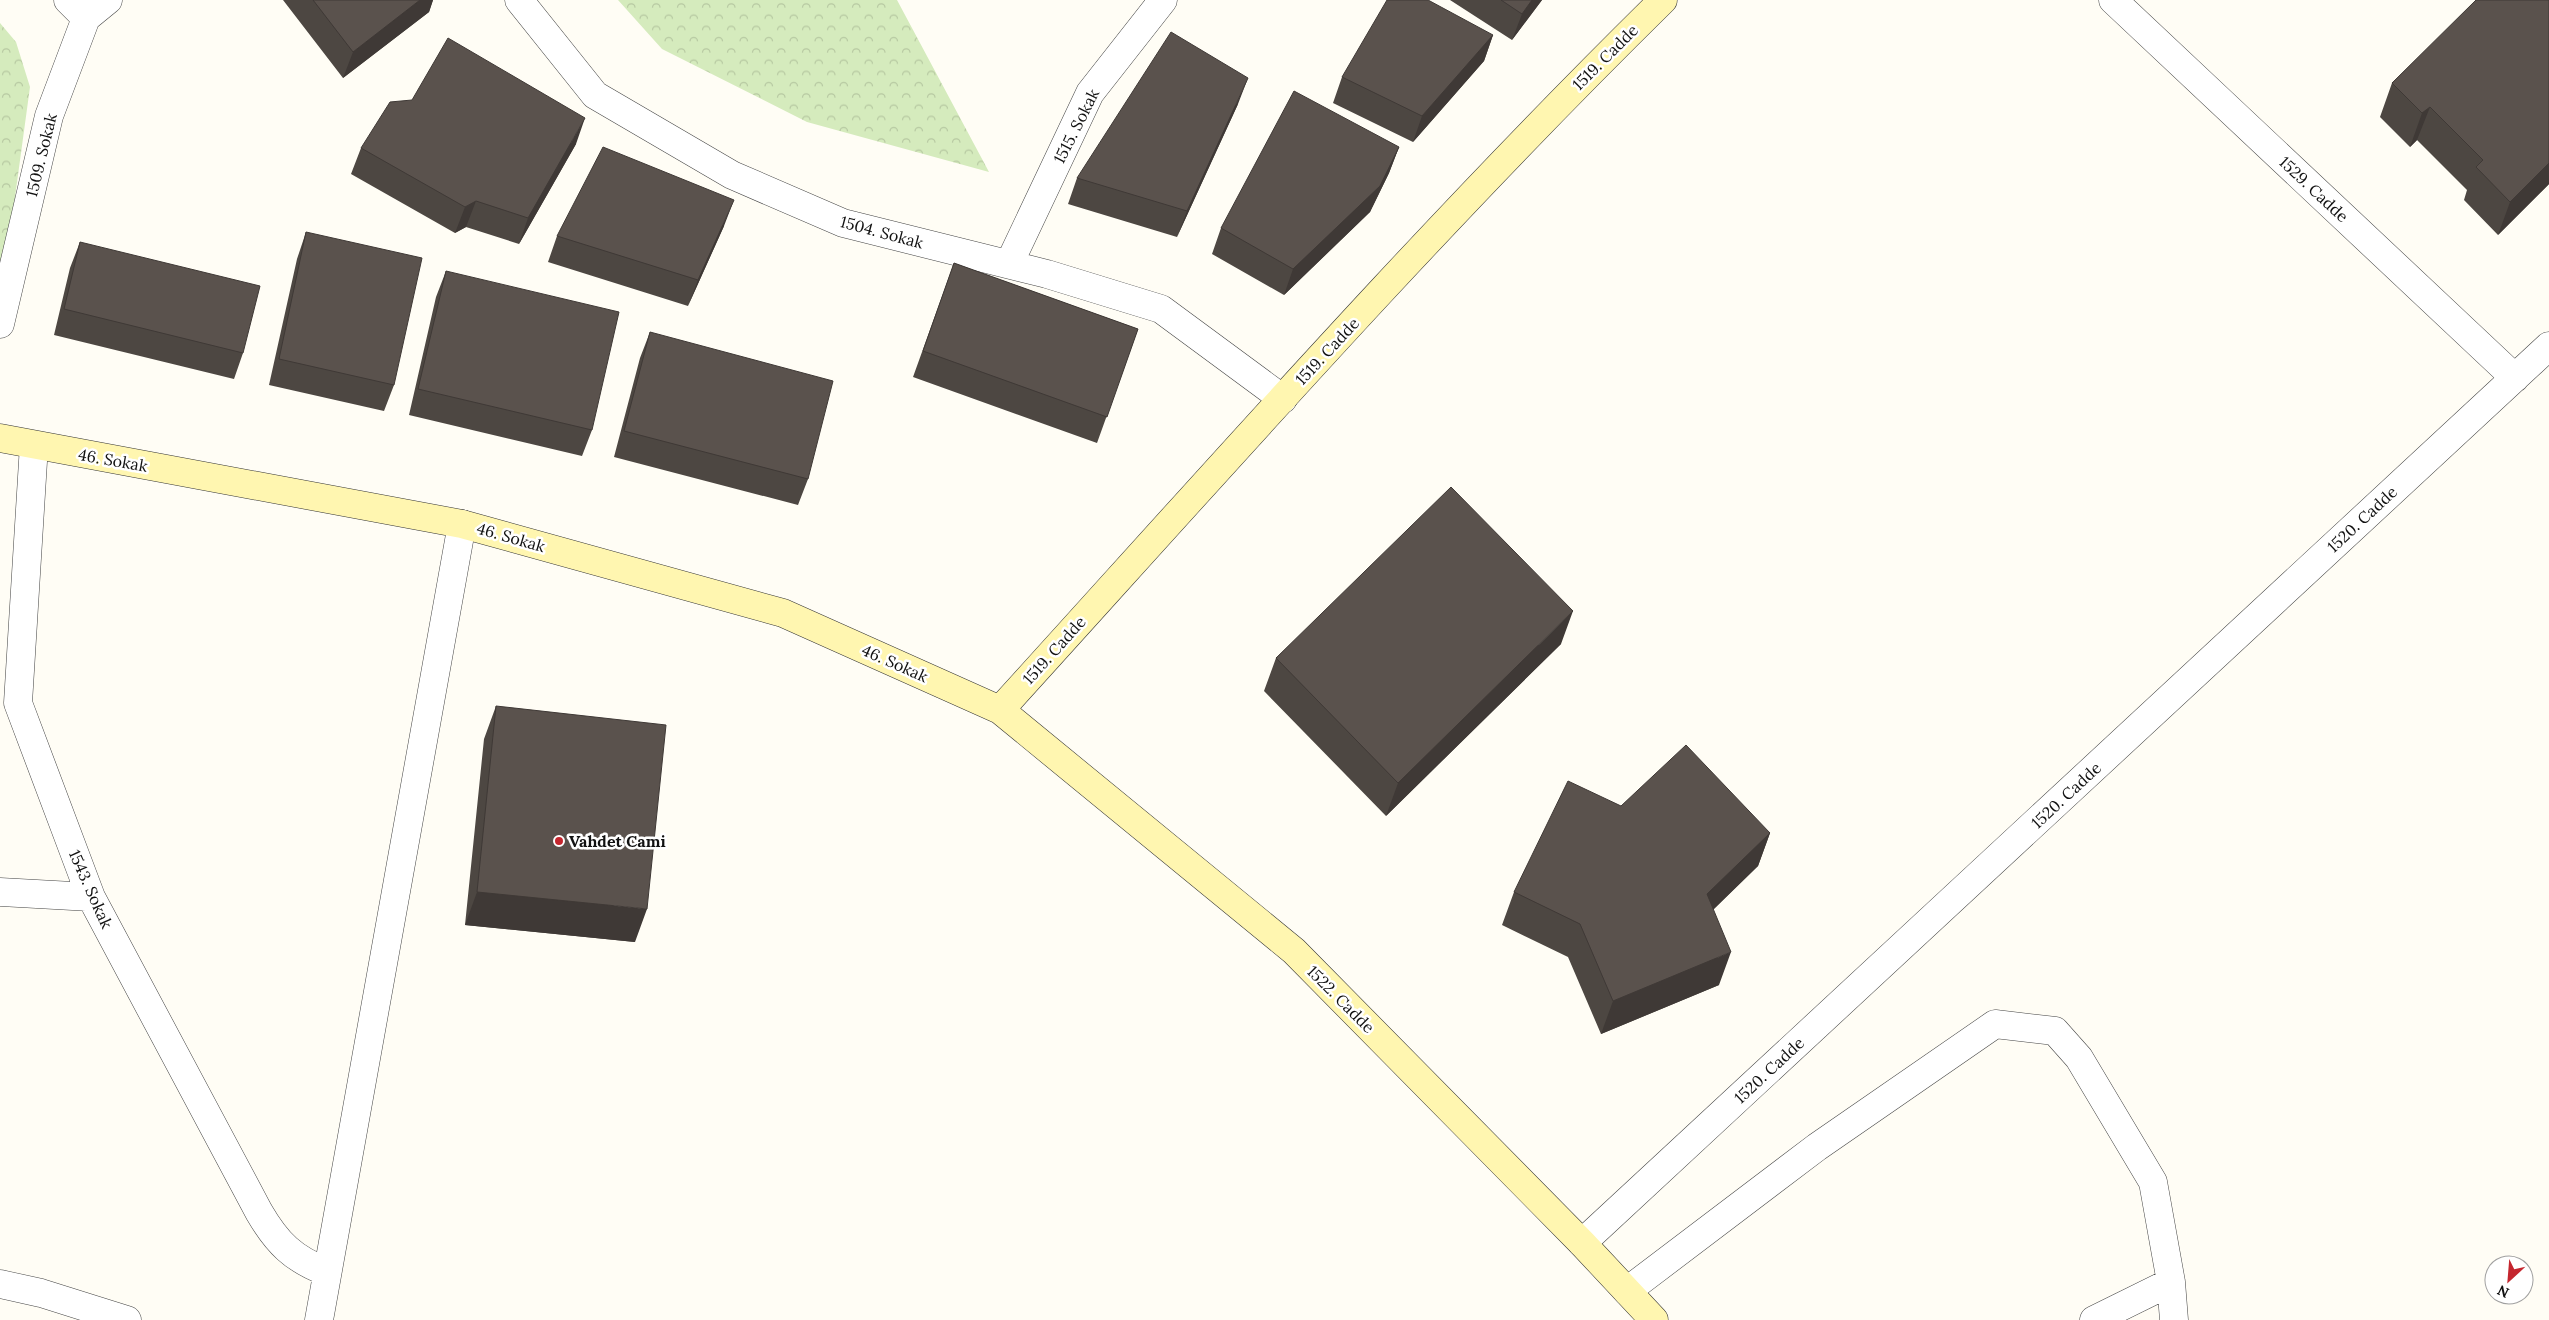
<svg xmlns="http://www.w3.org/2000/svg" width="2549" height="1320" font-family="Lora,serif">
  <defs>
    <pattern id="park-crowns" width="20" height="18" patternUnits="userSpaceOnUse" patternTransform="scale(1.25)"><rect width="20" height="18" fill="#d5ebbd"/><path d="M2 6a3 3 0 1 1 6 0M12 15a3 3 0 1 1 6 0" fill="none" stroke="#b6c8a1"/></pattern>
  </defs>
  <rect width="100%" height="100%" fill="#fffdf5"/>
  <path fill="url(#park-crowns)" d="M618 0H897L989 172 807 122 662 49Z
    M0 23 16 42 30 87 9 241 0 272Z"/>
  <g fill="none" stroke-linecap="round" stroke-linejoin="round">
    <g stroke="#444" stroke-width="29">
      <path id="street" d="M68 0 86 18
        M519 0 595 95 732 175 843 223 1047 274 1161 309 1283 399
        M2113 0 2515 378
        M1009 264 1090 93 1163 0
        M0 324 49 116 86 18 108 0
        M34 445 18 703 91 897 259 1212C277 1243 293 1259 327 1272
        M0 892 91 897
        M1582 1243 2549 346
        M0 1284 41 1293 127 1320
        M1627 1291 1817 1147 1995 1024 2055 1031 2079 1058 2153 1182 2171 1282 2174 1320
        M319 1320 462 524
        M2094 1320 2171 1282"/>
    </g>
    <g stroke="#333" stroke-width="29">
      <path id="secondary" d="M0 438 462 524 783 613 1000 710 1294 951 1582 1243 1654 1320
        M1000 710C1218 470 1432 227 1663 0"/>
    </g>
    <use href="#street" stroke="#fff" stroke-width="28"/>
    <use href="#secondary" stroke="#fff6b0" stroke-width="28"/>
  </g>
  <path fill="#4d4742" d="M283 0H433L429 12 343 78Z
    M1450 0H1542L1512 40Z
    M2549 0V184L2498 235 2464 200 2467 190 2417 140 2410 147 2380 117 2392 83Z
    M1493 35 1484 61 1413 142 1333 103 1342 77Z
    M1238 104 1177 237 1068 204 1077 178Z
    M576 144 519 244 466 227 455 233 351 174 361 148Z
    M1399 147 1389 173 1370 212 1284 295 1212 254 1221 228Z
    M724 226 688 306 548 262 557 236Z
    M306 232 394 385 384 411 269 385 297 259Z
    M80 242 243 353 234 379 54 335 70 268Z
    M954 263 1138 329 1097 443 913 377Z
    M446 271 592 430 582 456 409 415 436 297Z
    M650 332 808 479 798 505 614 457 640 358Z
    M1561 644 1386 816 1264 691 1276 658Z
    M496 706 635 942 465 925 484 739Z
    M1621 806 1770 833 1758 866 1713 910 1719 985 1601 1034 1568 957 1502 925 1514 892Z"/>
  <path fill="#3f3936" d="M420 0H433L429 12 343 78 353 52Z
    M1532 0H1542L1512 40 1522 14Z
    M1493 35 1484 61 1413 142 1422 116Z
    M1248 78 1238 104 1177 237 1187 211Z
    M2430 107 2417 140 2410 147 2422 113Z
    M585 118 576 144 519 244 528 218Z
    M1399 147 1389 173 1370 212 1284 295 1293 269Z
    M2549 163V184L2498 235 2510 202Z
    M734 200 724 226 688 306 698 280Z
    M476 201 466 227 455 233 465 207Z
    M1573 611 1561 644 1386 816 1398 783Z
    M1770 833 1758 866 1695 927 1707 894Z
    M477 892 647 909 635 942 465 925Z
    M1731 952 1719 985 1601 1034 1613 1001Z"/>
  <path fill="#5a524d" stroke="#3f3936" d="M313 0H420L353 52Z
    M1387 0H1428L1493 35 1422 116 1342 77Z
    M1501 0H1532L1522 14Z
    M2476 0H2549V163L2510 202 2476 167 2483 160 2430 107 2422 113 2392 83Z
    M1171 32 1248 78 1187 211 1077 178Z
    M448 38 585 118 528 218 476 201 465 207 361 148 390 102 412 100Z
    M1294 91 1399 147 1380 186 1293 269 1221 228Z
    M603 147 734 200 698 280 557 236Z
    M306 232 422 258 394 385 279 359Z
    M80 242 260 286 243 353 64 309Z
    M954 263 1138 329 1107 417 923 351Z
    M446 271 619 312 592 430 418 389Z
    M650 332 833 381 808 479 624 431Z
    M1451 487 1573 611 1398 783 1276 658Z
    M496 706 666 725 647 909 477 892Z
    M1686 745 1770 833 1707 894 1731 952 1613 1001 1580 924 1514 892 1568 781 1621 806Z"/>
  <circle fill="#c4262e" stroke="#fff" stroke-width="2" cx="559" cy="841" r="5"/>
  <g text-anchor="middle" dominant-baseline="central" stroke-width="5" stroke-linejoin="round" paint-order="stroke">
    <g font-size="16" fill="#111" stroke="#fff">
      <text transform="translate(1605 57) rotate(-45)">1519. Cadde</text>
      <text transform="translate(1076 126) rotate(-63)">1515. Sokak</text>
      <text transform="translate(41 155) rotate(-76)">1509. Sokak</text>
      <text transform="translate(2314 189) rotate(43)">1529. Cadde</text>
      <text transform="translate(882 232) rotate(15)">1504. Sokak</text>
      <text transform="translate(1327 351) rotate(-47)">1519. Cadde</text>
      <text transform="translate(113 460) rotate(10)">46. Sokak</text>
      <text transform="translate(2362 519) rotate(-43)">1520. Cadde</text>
      <text transform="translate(511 537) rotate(16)">46. Sokak</text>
      <text transform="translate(1054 650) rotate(-48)">1519. Cadde</text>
      <text transform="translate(895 663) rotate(24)">46. Sokak</text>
      <text transform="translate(2066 795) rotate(-43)">1520. Cadde</text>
      <text transform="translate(91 889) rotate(66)">1543. Sokak</text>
      <text transform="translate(1341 999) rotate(45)">1522. Cadde</text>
      <text transform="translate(1769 1070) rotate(-43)">1520. Cadde</text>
    </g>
    <g font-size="16" font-weight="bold" fill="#111" stroke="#fff" text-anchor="start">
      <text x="569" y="841">Vahdet Cami</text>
    </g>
  </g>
  <g transform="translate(2509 1280) rotate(206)"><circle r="24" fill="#ffffff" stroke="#a0a0a0"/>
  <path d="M0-4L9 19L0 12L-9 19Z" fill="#c4262e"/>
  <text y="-8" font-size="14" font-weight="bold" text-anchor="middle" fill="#111111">N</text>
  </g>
</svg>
